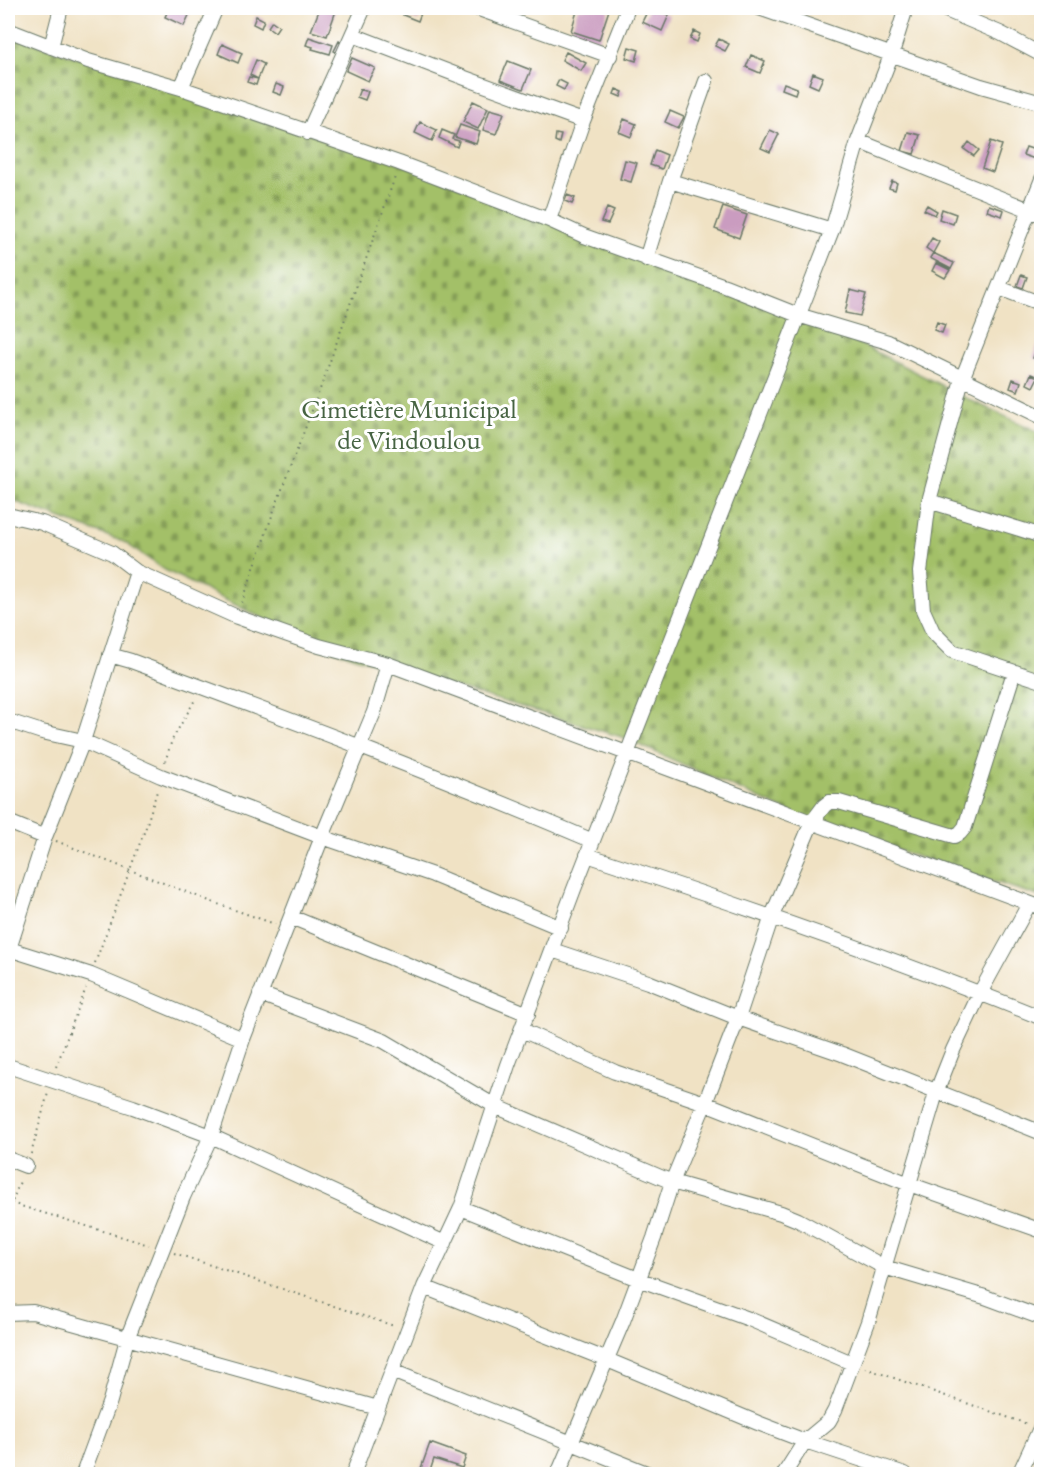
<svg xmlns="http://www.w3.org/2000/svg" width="1049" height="1482" font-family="'EB Garamond',serif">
  <defs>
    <pattern id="cemetery-stones" width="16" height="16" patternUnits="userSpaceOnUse" patternTransform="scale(1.5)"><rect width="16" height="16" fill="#a3c067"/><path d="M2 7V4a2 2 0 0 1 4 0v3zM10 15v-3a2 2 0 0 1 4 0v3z" fill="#849d56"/></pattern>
  </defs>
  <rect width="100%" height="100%" fill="#fff"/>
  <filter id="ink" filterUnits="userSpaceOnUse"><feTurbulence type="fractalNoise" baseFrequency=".0167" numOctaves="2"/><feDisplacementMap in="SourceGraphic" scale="12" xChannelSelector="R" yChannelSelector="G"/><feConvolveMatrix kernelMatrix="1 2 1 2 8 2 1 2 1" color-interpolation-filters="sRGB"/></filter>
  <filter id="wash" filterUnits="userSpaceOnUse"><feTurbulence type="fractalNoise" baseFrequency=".008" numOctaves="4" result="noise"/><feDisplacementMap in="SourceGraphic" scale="24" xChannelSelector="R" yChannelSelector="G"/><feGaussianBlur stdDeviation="1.35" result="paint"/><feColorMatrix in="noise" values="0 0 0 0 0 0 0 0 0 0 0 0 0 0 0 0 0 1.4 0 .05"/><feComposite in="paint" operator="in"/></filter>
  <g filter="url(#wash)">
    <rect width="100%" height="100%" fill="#f0e2c4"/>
    <path fill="url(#cemetery-stones)" stroke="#617e4e" stroke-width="1.5" d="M8 35 399 163 809 318 972 401 1041 433V897L812 822 622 737 319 646 165 570 124 542 8 499Z"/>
    <g id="blocks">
      <path fill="#ca9cc0" d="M169 8H183L191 11 184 26 165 17Z
        M320 8H337L327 36 311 31Z
        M406 8H423L418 21 403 15Z
        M505 8H522L518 18 503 12Z
        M578 8H600L609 10 599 40 571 31Z
        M649 8 669 15 662 31 642 22Z
        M256 16 264 20 261 28 253 24Z
        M272 21 279 26 275 32 268 27Z
        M694 31 700 34 697 42 690 39Z
        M309 37 333 45 330 54 312 49 313 47 306 45Z
        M719 39 729 44 725 51 715 46Z
        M339 41 347 46 342 55 334 51Z
        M222 44 242 53 238 63 218 54Z
        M629 47 639 50 636 61 626 58Z
        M566 52 586 63 581 71 562 60Z
        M751 55 765 61 760 73 746 67Z
        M352 58 375 68 368 81 346 71Z
        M256 60 264 64 258 79 250 75Z
        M508 61 531 70 523 89 500 80Z
        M813 73 823 77 818 88 809 84Z
        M249 77 258 79 256 85 247 82Z
        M559 80 567 84 564 90 556 86Z
        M784 83 797 88 795 94 782 89Z
        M276 84 284 87 281 95 273 92Z
        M360 89 368 92 365 100 357 97Z
        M616 89 623 92 621 97 614 94Z
        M473 101 488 108 478 129 463 122Z
        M490 109 504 113 496 134 483 130Z
        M670 111 684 117 678 128 665 122Z
        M624 119 636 124 631 137 619 132Z
        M420 122 437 130 432 141 415 133Z
        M460 125 480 132 476 144 455 137Z
        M442 130 454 135 452 139 459 141 457 147 439 138Z
        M770 130 779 134 770 152 761 148Z
        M908 132 920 135 914 154 902 151Z
        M556 134 561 135 559 143 555 141Z
        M991 141 1002 145 993 172 982 168Z
        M969 142 979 150 974 156 964 149Z
        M1026 147 1038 151 1035 159 1023 155Z
        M655 150 667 155 662 169 650 165Z
        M625 160 637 163 631 182 620 179Z
        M892 181 897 183 895 190 889 188Z
        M567 195 575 198 572 204 565 201Z
        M927 205 937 211 935 215 924 210Z
        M989 205 1004 210 1002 216 987 211Z
        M723 207 747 215 739 238 715 229Z
        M607 208 614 211 608 224 601 222Z
        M942 209 956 214 953 224 939 219Z
        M932 238 939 242 933 253 926 248Z
        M933 253 954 263 951 269 930 258Z
        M936 263 950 270 945 278 932 271Z
        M1021 275 1027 277 1023 288 1017 286Z
        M850 290 866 294 860 316 845 313Z
        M937 322 945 325 942 333 934 330Z
        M1041 336 1042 337V361L1033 358Z
        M1031 374 1038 377 1033 387 1027 384Z
        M1013 379 1021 382 1018 391 1010 388Z
        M430 1443 466 1456 462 1468 434 1459 429 1474 420 1471Z"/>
    </g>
  </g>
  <g filter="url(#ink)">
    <use href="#blocks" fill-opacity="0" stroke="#687766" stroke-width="1.5"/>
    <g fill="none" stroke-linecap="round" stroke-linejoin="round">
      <g stroke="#687766" stroke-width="16">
        <path id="minor" d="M476 8 610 56
          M759 8 981 86 1042 103
          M941 8 1000 33 1042 55
          M8 30 88 61 181 88 399 163 549 220 584 236 725 286 798 315 888 342 1042 417
          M353 35 465 78 583 121
          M51 47 61 8
          M181 88 216 8
          M308 133 364 8
          M858 141 1042 215
          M1042 179 962 379 929 501 920 572 923 610 933 632 952 651 1042 681
          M670 181 832 230
          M549 220 583 121 628 8
          M646 259 670 181 706 81
          M999 288 1042 304
          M929 501 1042 536
          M8 515 42 523 112 553 137 572 237 617 319 646 388 664 1042 908
          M110 655 131 661C286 718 441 776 593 841
          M8 721 42 732 83 741 161 776 322 837 433 875 561 928
          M8 822 45 837
          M587 855C740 905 892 957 1042 1018
          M291 917 528 1014
          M9 949 91 975 243 1039
          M552 950 648 982 738 1018 842 1054 1042 1133
          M8 952 45 837 83 741 137 572
          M260 994 384 1041 495 1106 672 1182 781 1213 798 1220 884 1267 985 1297 1042 1318
          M522 1030 615 1072 705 1103 909 1184 1042 1231
          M8 1066 133 1107 211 1136 445 1243
          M8 1159 26 1166
          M461 1208 638 1279 749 1319 852 1363
          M424 1287 605 1359 758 1423 805 1441 905 1474
          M8 1313 33 1312 378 1408
          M392 1371 649 1474
          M83 1474 110 1401 127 1339 183 1197 211 1136 243 1039 322 837 374 712 388 664
          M353 1474 424 1287 461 1208 508 1065 574 889 832 230 858 141 892 53 906 8
          M558 1474 623 1321 654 1238 672 1182 705 1103 738 1018 772 916 812 822 824 806 829 802H839L954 836 960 833 965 827 1014 672
          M784 1474 805 1441 829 1421 835 1410 868 1322 936 1093 953 1050 980 993 1029 904
          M1019 1474 1042 1424"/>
      </g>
      <path stroke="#687766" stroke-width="2" stroke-dasharray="1.5 4.5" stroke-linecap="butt" d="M343 8 350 10
        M242 603 273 513 322 384 395 177
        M165 762 172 740 196 698
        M56 841 212 902 275 924
        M95 963 146 827 158 788
        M56 1067 86 988
        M31 1154 48 1093
        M11 1203 149 1245
        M8 1212 21 1179
        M174 1253 394 1326
        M865 1368 1027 1424"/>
      <use href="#minor" stroke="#fff" stroke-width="14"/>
    </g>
  </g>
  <g text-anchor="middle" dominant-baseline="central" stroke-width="6" stroke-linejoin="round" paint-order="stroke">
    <g font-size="27" fill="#476443" stroke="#fff">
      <text x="409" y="408">Cimetière Municipal<tspan x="409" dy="31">de Vindoulou</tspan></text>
    </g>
  </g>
  <rect width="1049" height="1482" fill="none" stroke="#fff" stroke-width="30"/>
</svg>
